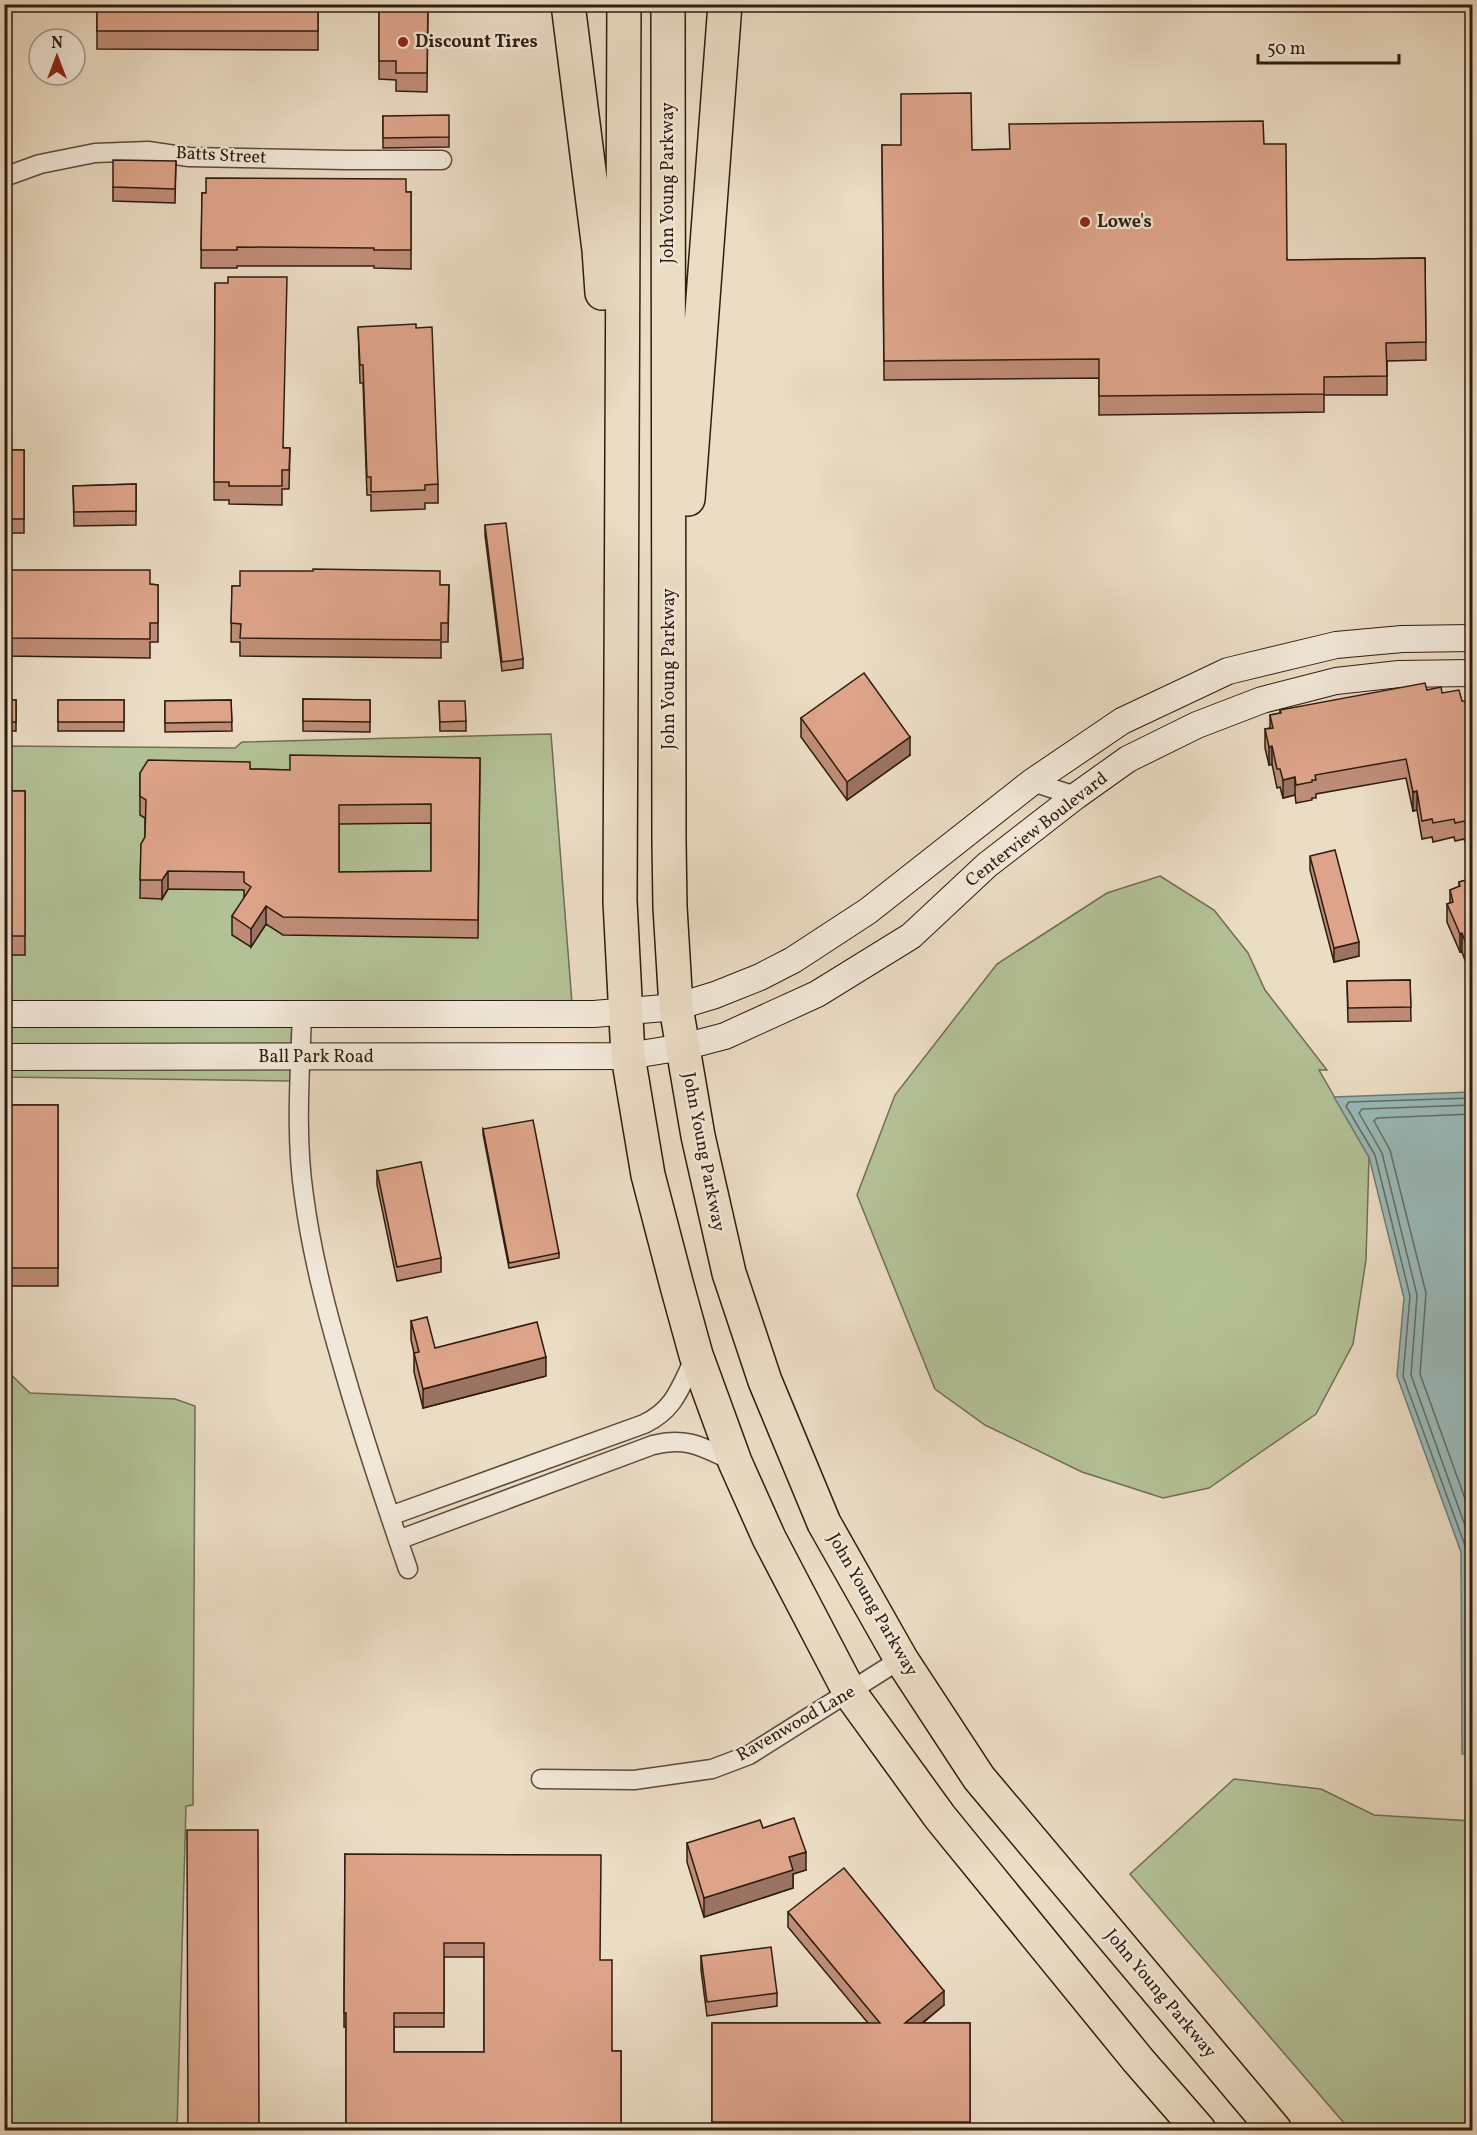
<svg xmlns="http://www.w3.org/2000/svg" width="1477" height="2135" font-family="Vollkorn,serif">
  <rect width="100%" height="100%" fill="#ebdcc4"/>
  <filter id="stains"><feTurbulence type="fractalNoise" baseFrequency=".00333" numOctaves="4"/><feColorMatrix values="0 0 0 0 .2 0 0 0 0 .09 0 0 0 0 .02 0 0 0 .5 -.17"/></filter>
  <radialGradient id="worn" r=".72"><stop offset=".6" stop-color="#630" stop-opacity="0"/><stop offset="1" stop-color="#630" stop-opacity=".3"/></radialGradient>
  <path fill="#b3c197" stroke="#716e53" stroke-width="1.5" d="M551 734 572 1003H5V746L235 748 242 742Z
    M1160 876 1214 910 1248 953 1265 990 1327 1070H1319L1369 1157 1366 1260 1353 1344 1316 1414 1209 1488 1163 1498 1082 1472 985 1425 935 1389 857 1195 895 1095 997 964 1107 893Z
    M4 1025H292L291 1046H5Z
    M5 1068H291L290 1081 5 1077Z
    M4 1368 30 1393 175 1399 195 1406 193 1805 186 1806 177 2130H5Z
    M1234 1779 1321 1789 1374 1815 1472 1821V2130H1350L1130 1874Z"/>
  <path fill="#99bab9" stroke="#6f7b75" stroke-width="1.5" d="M1472 1092V1754H1462L1461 1552 1397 1376 1404 1298 1369 1157 1334 1097Z"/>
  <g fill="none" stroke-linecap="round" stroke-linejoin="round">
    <path stroke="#646b64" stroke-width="1.5" d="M1472 1098 1349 1102 1346 1106 1375 1155 1410 1296 1403 1376 1467 1551 1468 1745 1472 1748
      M1472 1105 1362 1109 1359 1113 1382 1153 1417 1295 1411 1375 1472 1545
      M1472 1114 1377 1118 1374 1121 1390 1150 1426 1293 1420 1374 1472 1518"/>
    <g stroke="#5e4c3c" stroke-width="21">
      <path id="street" d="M4 177 40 164 95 153 148 151 189 157 346 160H442
        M1032 782 1076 796
        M302 1014C300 1074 295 1136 304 1196 312 1257 328 1316 345 1374 364 1440 386 1505 408 1569
        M390 1516 644 1424C676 1409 681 1385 696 1355
        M398 1540 653 1445C688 1436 704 1448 735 1462
        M541 1779 634 1780 712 1769 749 1755 901 1659"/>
    </g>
    <g stroke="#2f1c0f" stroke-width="28">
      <path id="secondary" d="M4 1014H594L676 1007 715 995 760 977 793 960 868 911 1032 782 1122 721 1228 671 1336 645 1402 639 1472 638
        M4 1057 628 1056 683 1047 725 1036 817 994 911 936 987 865 1076 796 1128 759 1197 725 1262 700 1336 681 1399 674 1472 673"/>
    </g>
    <g stroke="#2f1c0f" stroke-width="36">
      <path id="highway" d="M568 4 599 250 602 293
        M624 4 620 901 628 1056 648 1175 677 1286 696 1355 735 1462 769 1538 850 1693 940 1817 1138 2060 1199 2130
        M668 4 669 842 670 907 676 1007 698 1136 729 1273 765 1381 824 1523 901 1659 979 1778 1275 2130
        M688 499 725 4"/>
    </g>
    <use href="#street" stroke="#f2e8d9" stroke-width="18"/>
    <use href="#secondary" stroke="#f2e8d9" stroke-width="26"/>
    <use href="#highway" stroke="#ebdcc4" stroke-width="33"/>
  </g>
  <path fill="#bf8d77" stroke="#2f1c0f" stroke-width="1.5" fill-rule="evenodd" d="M97 4H318V50L97 49Z
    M379 4H428L427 92 396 91V80L379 79Z
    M383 116 449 137V147L383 148Z
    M1264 144 1287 260 1425 258 1426 360 1387 361V395H1324V412L1099 415V378L884 380 882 145 972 150Z
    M176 161 175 203 113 201V187Z
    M411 192V269L374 268V266H237V268H201L202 193Z
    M215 283 284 448H290L289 489H282V505L229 504V500H214Z
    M358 327 438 484V503H425V509L371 511V495H367L363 383H360Z
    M4 450H24V533H4Z
    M136 484V525L74 526 73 486Z
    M485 525 523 659V668L502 671 485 535Z
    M4 570 158 585V642H150V658L4 656Z
    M449 585 448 642H441V658L240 656V642H231L232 586Z
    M1427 690 1442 693 1462 701 1468 717 1473 716V841L1465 842 1464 839 1455 841 1454 837 1433 842 1432 837 1422 839 1417 810 1413 811 1406 778 1316 794V798H1312V800L1296 803 1295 795 1283 798 1280 787 1277 788 1272 764 1269 765 1265 748V729L1270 728V715L1280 713V710Z
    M303 699 370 700V732L303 731Z
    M4 700H16V731H4Z
    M58 700H124V731H58Z
    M231 700 232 731 165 732V701Z
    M439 701 466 721V731H440Z
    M801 718 910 755 847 800 801 737Z
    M480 758 478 938 283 935 266 924 251 947 232 935V916L244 899V890L168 889 162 899 140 898 141 844 145 837V818L140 815V773L250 769 290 770ZM431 823V871L339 872V824Z
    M4 791H25V955H4Z
    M1310 856 1359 956 1334 962 1310 870Z
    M1473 878V982L1462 952H1460L1447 922V904L1450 903V890L1459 887V882Z
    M1410 980 1411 1021 1348 1022 1347 981Z
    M1467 982 1473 985V1032L1472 1015 1467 1000Z
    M4 1105H58V1286H4Z
    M483 1129 559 1253V1258L509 1268 483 1134Z
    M377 1171 441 1258V1272L397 1281 377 1185Z
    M411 1321 435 1348 546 1376 423 1408 414 1372V1353L411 1340Z
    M763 1828 806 1870 793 1874V1888L704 1917 687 1862V1843Z
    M345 1854 600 1960 612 2051H621V2130H346V2027H344ZM444 1957H484V2052H394V2027H444Z
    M788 1912 944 2005 923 2023H970V2130H712V2023H868L788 1927Z
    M701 1956 777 1993V2006L707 2016 701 1970Z"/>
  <path fill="#9b7361" stroke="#2f1c0f" stroke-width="1.5" d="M910 737V755L847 800V782Z
    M1272 746V764L1269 765V747Z
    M1295 777V795L1283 798V780Z
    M1417 791V810L1413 811V792Z
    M168 871V889L162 899V880Z
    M266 906V924L251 947V929Z
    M1462 933V952H1460V934Z
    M1359 942V956L1334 962V948Z
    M546 1357V1376L423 1408V1389Z
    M806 1852V1870L793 1874V1888L704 1917V1898L789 1857Z
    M944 1991V2005L905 2037V2023Z"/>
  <path fill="#dea48a" stroke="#2f1c0f" stroke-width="1.5" fill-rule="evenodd" d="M97 4H318V31H97Z
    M379 4H428L427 73H396V61H379Z
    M971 93 972 150 1010 149 1009 124 1263 121 1264 144H1286L1287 260 1425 258 1426 342 1386 343 1387 376 1324 377V394L1099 396V359L884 361 882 145H901V94Z
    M449 115V137L383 138V116Z
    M113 160 176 161 175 189 113 187Z
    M206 178 406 179V192H411V250H374V248L237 247V250H201L202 193H206Z
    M228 277H287L283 448H290L289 470H282V486H229V482H214L215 283H228Z
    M416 324V328L432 327 438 484 425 485V490L371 492V477H367L363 365H360L358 327Z
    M4 450H24V519H4Z
    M136 484V511L74 512 73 486Z
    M506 523 523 659 502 662 485 525Z
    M313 569 440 571V585H449L448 623H441V640L240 638 241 624 231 623 232 586H240V571H313Z
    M4 570H150V584L158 585V623H150V639L4 638Z
    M864 673 910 737 847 782 801 718Z
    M1425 683 1427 690 1441 687 1442 693 1459 690 1462 701H1465L1468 717 1473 716V822L1465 823 1464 821 1455 823 1454 819 1433 823 1432 819 1422 821 1417 791 1413 792 1406 759 1315 775 1316 780H1312V782L1296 785 1295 777 1283 780 1280 769H1277L1272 746 1269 747 1265 729 1273 728 1270 715 1281 713 1280 710Z
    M303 699 370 700V722L303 721Z
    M4 700H16V722H4Z
    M58 700H124V722H58Z
    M231 700 232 722 165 723V701Z
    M439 701H465L466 721 440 722Z
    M290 755 480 758 478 920 283 917 266 906 251 929 232 916 251 887 244 882V872L168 871 162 880H140L141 844 145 837 146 800 140 796V773L148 760 250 762V769L290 770ZM431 804V871L339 872V805Z
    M4 791H25V936H4Z
    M1335 850 1359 942 1334 948 1310 856Z
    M1473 878V963L1462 933 1460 934 1447 904 1453 902 1450 890 1460 886 1459 882Z
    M1410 980 1411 1007 1348 1008 1347 981Z
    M1467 982 1473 985V997Z
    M4 1105H58V1268H4Z
    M533 1120 559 1253 509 1263 483 1129Z
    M421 1162 441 1258 397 1267 377 1171Z
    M427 1317 435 1348 537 1322 546 1357 423 1389 414 1353 419 1352 411 1321Z
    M794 1818 806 1852 789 1857 793 1870 704 1898 687 1843 760 1820 763 1828Z
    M187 1830H258L259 2130H188Z
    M345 1854 601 1855 600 1960H612V2051H621V2124H346V2013H344ZM444 1943H484V2052H394V2013H444Z
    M844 1868 944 1991 905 2023H970V2122H712V2023H880L788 1912Z
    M771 1947 777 1993 707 2002 701 1956Z"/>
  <g fill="#8f2418" stroke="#f2e8d9" stroke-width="2">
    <circle cx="403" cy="42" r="6"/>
    <circle cx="1085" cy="222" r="6"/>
  </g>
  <g text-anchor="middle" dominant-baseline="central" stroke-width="4.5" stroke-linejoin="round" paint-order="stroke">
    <g font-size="18" font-weight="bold" fill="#2f1c0f" stroke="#f2e8d9" text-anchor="start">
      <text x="415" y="42">Discount Tires</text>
      <text x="1097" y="222">Lowe's</text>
    </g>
    <g font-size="18" fill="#2f1c0f" stroke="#f2e8d9">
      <text transform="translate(221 156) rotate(3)">Batts Street</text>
      <text transform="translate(668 183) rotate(-90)">John Young Parkway</text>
      <text transform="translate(669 669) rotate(-90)">John Young Parkway</text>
      <text transform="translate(1037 830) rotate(-38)">Centerview Boulevard</text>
      <text x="316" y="1057">Ball Park Road</text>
      <text transform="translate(703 1152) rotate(79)">John Young Parkway</text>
      <text transform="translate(872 1605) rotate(60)">John Young Parkway</text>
      <text transform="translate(796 1724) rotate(-30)">Ravenwood Lane</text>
      <text transform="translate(1160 1994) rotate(50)">John Young Parkway</text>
    </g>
  </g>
  <rect width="1477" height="2135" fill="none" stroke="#ebdcc4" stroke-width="24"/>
  <rect x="6" y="6" width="1465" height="2123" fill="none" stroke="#2f1c0f" stroke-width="3"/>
  <rect x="12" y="12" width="1453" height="2111" fill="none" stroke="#2f1c0f" stroke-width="1.5"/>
  <g transform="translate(57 57)"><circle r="28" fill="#f2e8d9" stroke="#a49688" stroke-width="1.5"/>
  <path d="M0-4.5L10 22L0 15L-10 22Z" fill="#8f2418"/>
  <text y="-9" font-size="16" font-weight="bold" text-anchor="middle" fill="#2f1c0f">N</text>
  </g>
  <path d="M1258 54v9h141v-9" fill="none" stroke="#2f1c0f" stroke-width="3"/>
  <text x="1267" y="54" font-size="18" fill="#2f1c0f" stroke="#f2e8d9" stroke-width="4.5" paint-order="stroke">50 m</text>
  <rect width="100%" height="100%" filter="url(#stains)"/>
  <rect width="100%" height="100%" fill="url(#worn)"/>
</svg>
